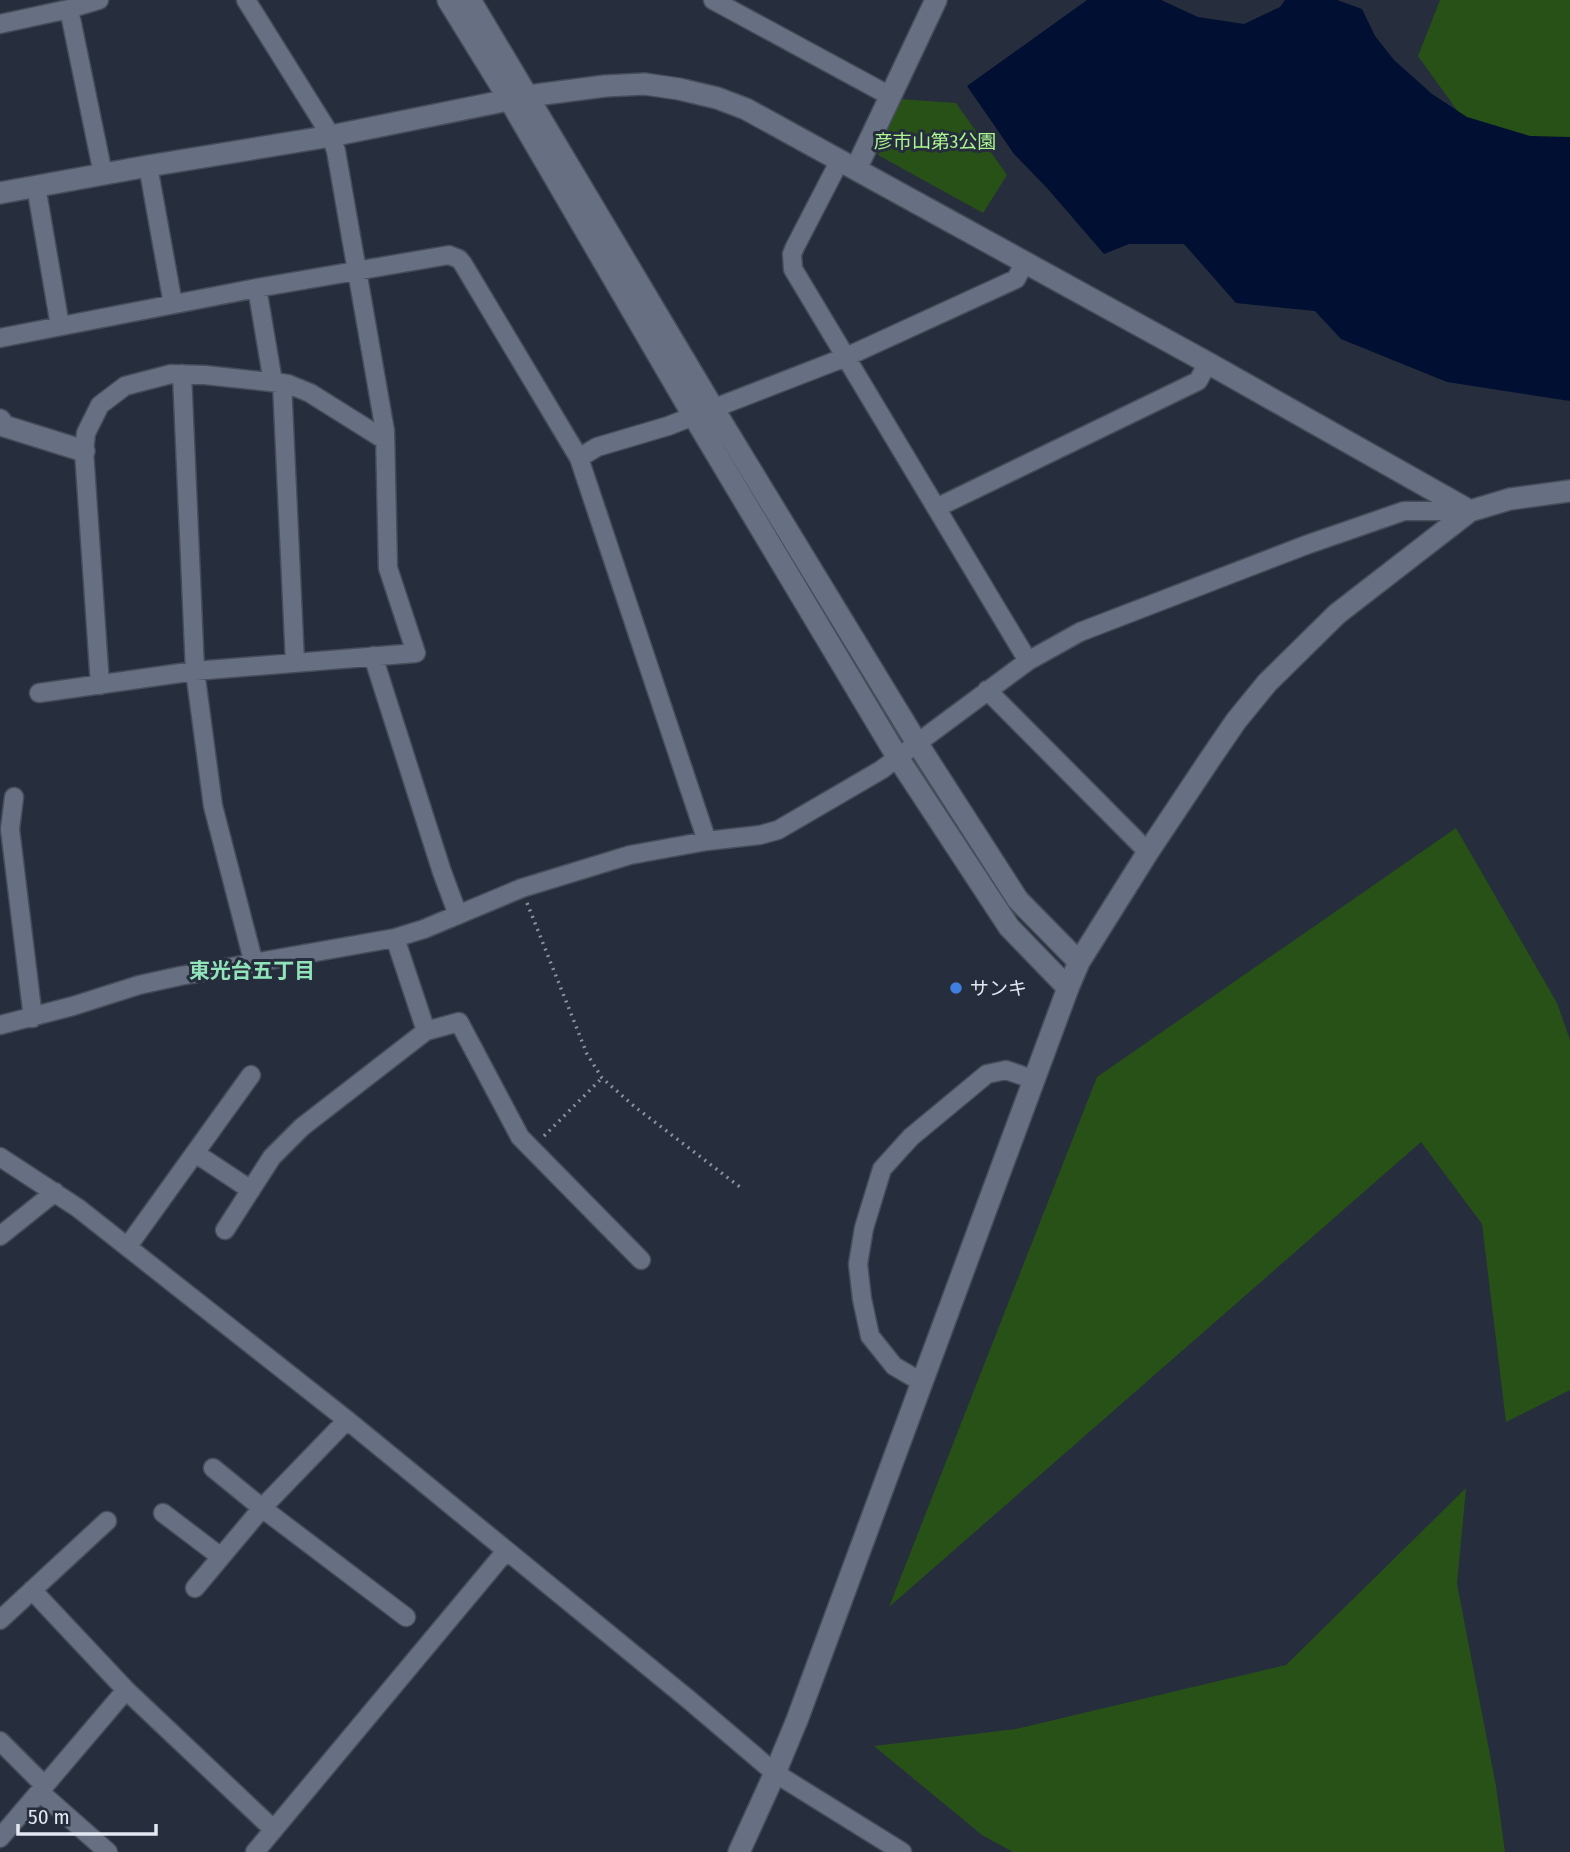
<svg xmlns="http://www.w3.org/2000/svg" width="1570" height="1852" font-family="'Fira Sans Condensed','Noto Sans JP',sans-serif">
  <rect width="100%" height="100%" fill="#262d3c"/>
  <path fill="#285117" d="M1440 0H1570V160L1464 120 1418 56Z
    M900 99 956 103 1007 175 983 213 878 155Z
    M1456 828 1557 1003 1570 1040V1390L1506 1422 1482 1224 1421 1142 889 1607 1097 1077Z
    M1466 1488 1457 1584 1496 1786 1505 1852H1013L982 1835 874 1746 1016 1729 1286 1665Z"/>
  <path fill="#000f32" d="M1087 0H1161L1198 17 1244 24 1280 7 1285 0H1337L1362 9 1375 36 1394 60 1432 94 1467 117 1530 136 1570 137V401L1447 382 1341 339 1315 311 1236 303 1184 244H1129L1104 254 1047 188 1014 154 967 86Z"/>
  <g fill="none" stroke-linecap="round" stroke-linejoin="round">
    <g stroke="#464c59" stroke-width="21">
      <path id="minor" d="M713 0 890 96
        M69 9 103 174
        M0 24 69 9 99 0
        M840 160 795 247 792 254 793 269 1028 661
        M148 166 173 304
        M36 186 60 326
        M257 288 273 382
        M0 338 257 288 449 255 459 259 463 264 579 458 707 841
        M182 374 195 671 213 806 254 964
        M282 383 295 663
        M579 458 597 447 668 426 846 357 1016 279 1025 262
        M936 508 1198 381 1208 363
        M373 656 442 872 458 915
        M100 685 84 451 86 433 100 405 125 386 171 374 205 375 288 384 310 393 385 440
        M987 690 1148 852
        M39 693 195 671 416 653 388 568 385 431 336 151 331 136 246 0
        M14 797 10 829 33 1018
        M395 938 426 1031
        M0 1025 73 1006 139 985 180 976 395 938 424 929 522 888 630 855 707 841 760 835 778 830 881 770 1028 661 1080 632 1306 545 1404 511H1470
        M195 1153 251 1190
        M0 1157 78 1208 347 1420 688 1699 775 1773 902 1852
        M225 1230 272 1157 302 1127 426 1031 459 1022 520 1137 641 1260
        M0 1236 55 1192
        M128 1246 251 1075
        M923 1383 894 1366 870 1336 862 1299 858 1264 864 1228 882 1169 911 1137 987 1074 1006 1070 1035 1080
        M213 1468 262 1508 406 1617
        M163 1513 221 1557
        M195 1588 262 1508 347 1420
        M32 1590 126 1690 273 1829
        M0 1620 107 1521
        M0 1741 45 1786
        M40 1792 108 1852
        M0 1838 126 1690
        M255 1852 506 1551"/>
    </g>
    <g stroke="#464c59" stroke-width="24">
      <path id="tertiary" d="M448 0 509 99 693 415 898 758 1009 927 1068 988
        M470 0 713 408 917 743 1018 900 1079 962
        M856 169 936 0
        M0 193 148 166 331 136 528 96 605 86 645 84 679 89 717 98 746 109 1208 363 1470 511
        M0 420 4 426 84 451
        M739 1852 775 1773 797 1720 1068 988 1079 962 1148 852 1210 759 1236 721 1267 683 1337 614 1470 511 1510 499 1570 491"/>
    </g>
    <path stroke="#8b919d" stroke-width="3.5" stroke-dasharray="2 5" stroke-linecap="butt" d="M527 903 587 1054 602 1078 635 1107 740 1187
      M544 1136 602 1078"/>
    <use href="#minor" stroke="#677082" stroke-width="18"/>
    <use href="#tertiary" stroke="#677082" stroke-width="21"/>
  </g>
  <circle fill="#3f7fe0" stroke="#262d3c" stroke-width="2.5" cx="956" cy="988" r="7"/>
  <g text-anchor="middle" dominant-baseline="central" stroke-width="6" stroke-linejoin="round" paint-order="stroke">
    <g font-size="19" fill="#acf791" stroke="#262d3c">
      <text x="935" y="141">彦市山第3公園</text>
    </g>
    <g font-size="19" fill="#e2e7f1" stroke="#262d3c" text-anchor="start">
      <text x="970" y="988">サンキ</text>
    </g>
    <g font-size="21" font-weight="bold" fill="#91e3b9" stroke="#262d3c">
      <text x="252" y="971">東光台五丁目</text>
    </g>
  </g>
  <path d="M18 1824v10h138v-10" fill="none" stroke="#e2e7f1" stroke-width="3.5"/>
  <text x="28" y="1824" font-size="21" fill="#e2e7f1" stroke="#262d3c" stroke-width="5" paint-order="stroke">50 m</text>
</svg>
